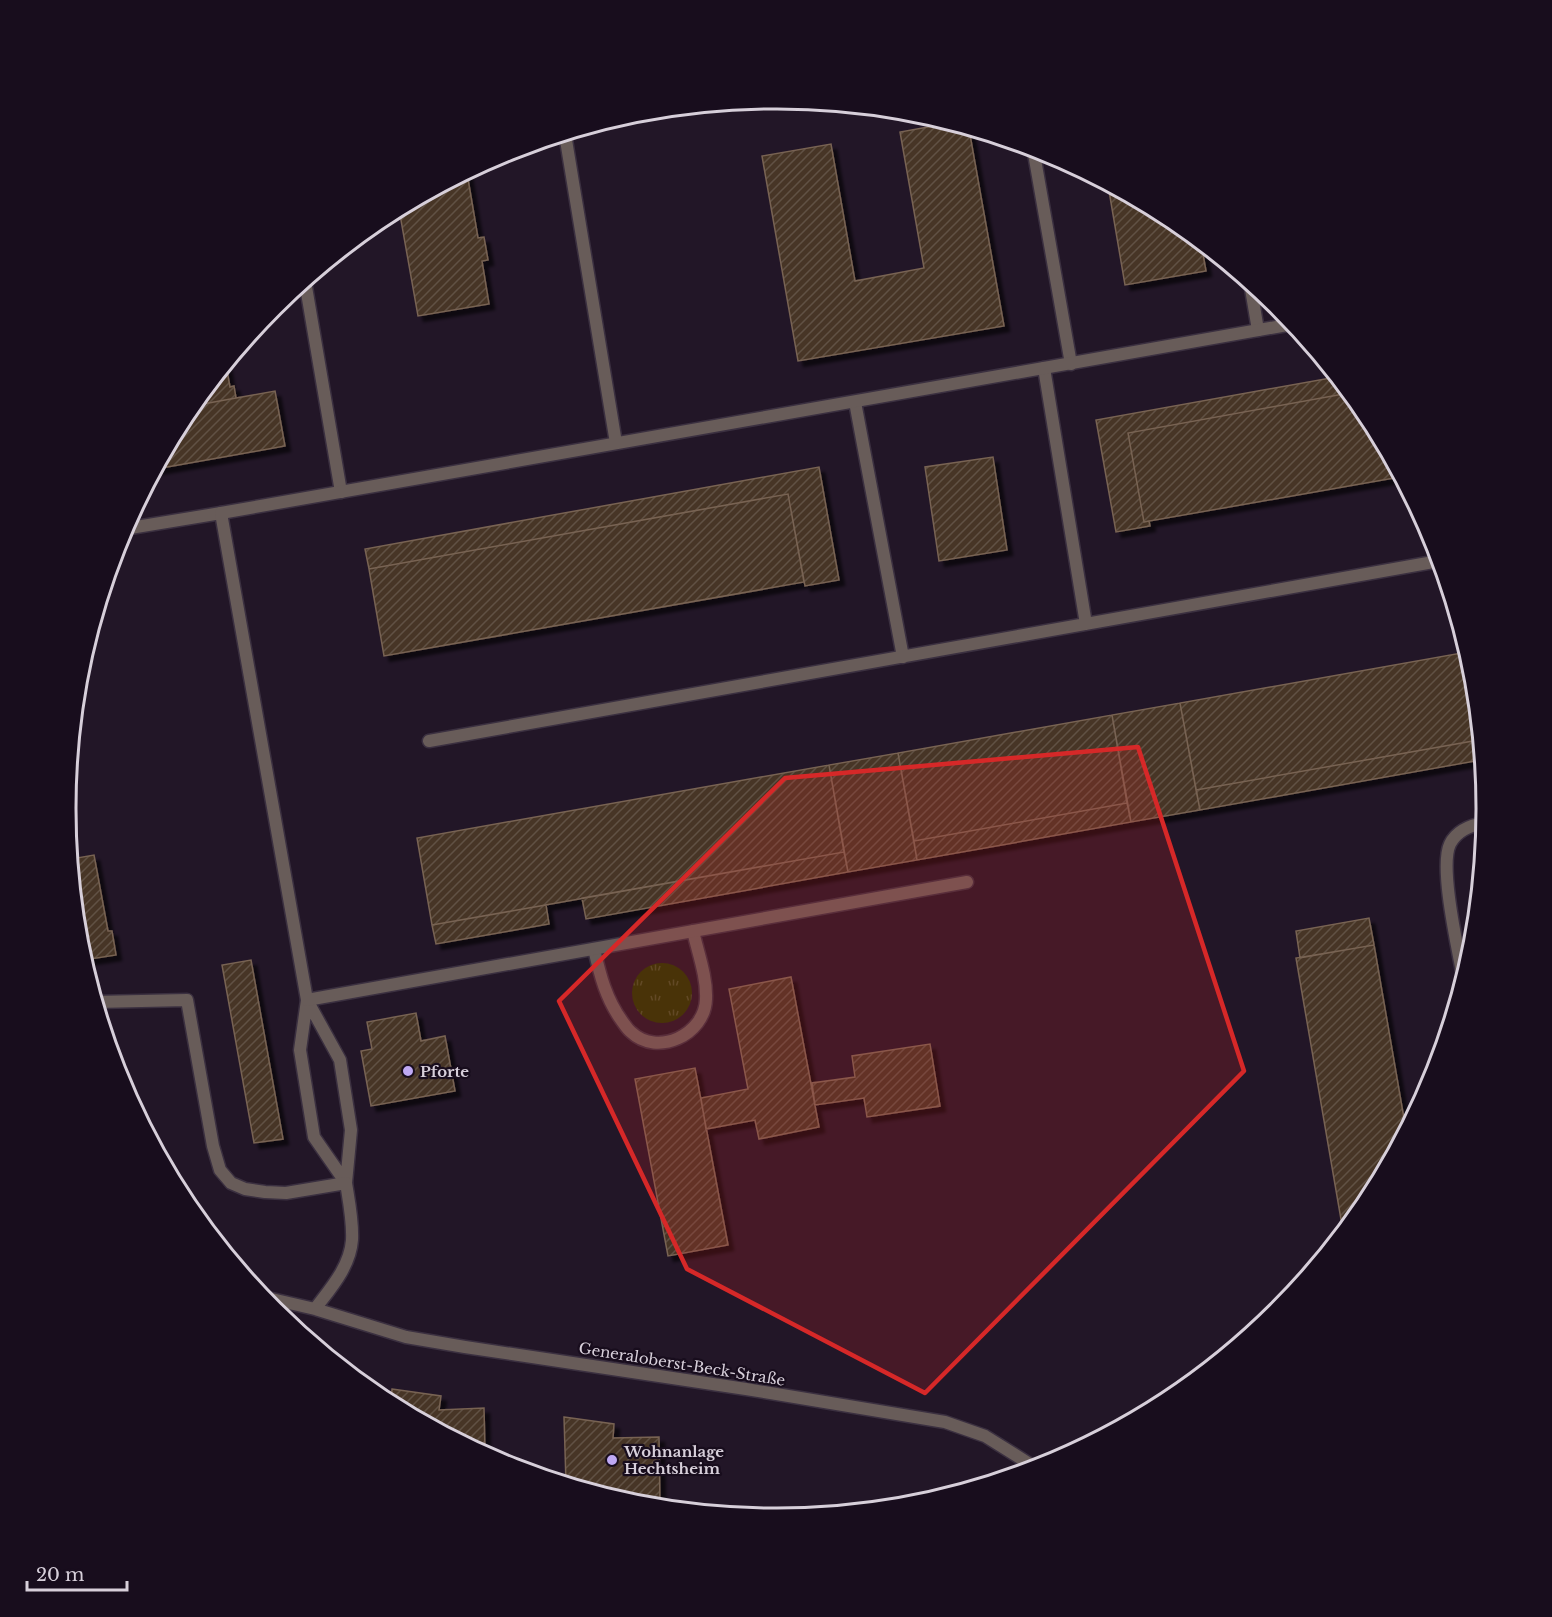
<svg xmlns="http://www.w3.org/2000/svg" width="1552" height="1617" font-family="'Libre Baskerville',serif">
  <defs>
    <pattern id="grass-tufts" width="24" height="20" patternUnits="userSpaceOnUse" patternTransform="scale(1.5)"><rect width="24" height="20" fill="#263600"/><path d="M3 7l-1-3M5 7V3M7 7l1-3M15 17l-1-3M17 17v-4M19 17l1-3" fill="none" stroke="#455225"/></pattern>
    <pattern id="building-hatch" width="6" height="6" patternUnits="userSpaceOnUse" patternTransform="scale(1.5)"><rect width="6" height="6" fill="#473525"/><path d="M-1 1l2-2M0 6l6-6M5 7l2-2" fill="none" stroke="#615144"/></pattern>
    <filter id="shadow"><feDropShadow dx="5.5" dy="5.5" stdDeviation="1.5" flood-color="#0009"/></filter>
  </defs>
  <rect width="100%" height="100%" fill="#221627"/>
  <path fill="url(#grass-tufts)" d="M632 993a30 30 0 1 1 60 0a30 30 0 1 1-60 0Z"/>
  <path fill="url(#building-hatch)" stroke="#786353" stroke-width="1.5" filter="url(#shadow)" d="M950 123 969 129 1004 326 798 361 762 156 831 144 855 281 924 268 900 132Z
    M467 173 478 238 484 237 488 260 482 261 489 304 418 316 399 209Z
    M1108 185 1171 218 1201 243 1206 271 1125 285Z
    M226 365 230 387 234 386 236 398 192 406Z
    M1336 377 1349 393 1128 433 1144 522 1149 521 1150 526 1116 532 1096 420Z
    M275 391 285 446 156 469 186 414 192 406Z
    M1349 393 1367 414 1400 477 1144 522 1128 433Z
    M993 457 1007 550 939 561 925 467Z
    M819 467 839 580 805 586 788 494 369 569 365 549Z
    M788 494 804 582 384 656 369 569Z
    M1467 652 1472 670 1479 740 1196 790 1180 703Z
    M1180 703 1200 810 1131 822 1112 715Z
    M1112 715 1127 803 914 841 898 753Z
    M1479 740 1481 760 1200 810 1196 790Z
    M898 753 917 860 848 872 829 765Z
    M829 765 844 852 432 925 417 838Z
    M1127 803 1131 822 917 860 914 841Z
    M844 852 848 872 586 919 582 898Z
    M94 855 108 931H112L116 955 84 960 80 947 71 859Z
    M546 905 549 924 436 944 432 925Z
    M1369 918 1374 945 1300 958 1296 931Z
    M1374 945 1406 1130 1366 1203 1343 1231 1296 958Z
    M251 960 283 1139 254 1143 222 965Z
    M791 977 819 1127 759 1139 755 1120 706 1129 701 1098 748 1089 729 989Z
    M416 1013 421 1041 445 1036 455 1091 371 1106 361 1051 372 1049 367 1022Z
    M930 1044 940 1106 867 1117 864 1098 815 1105 812 1083 855 1077 852 1056Z
    M695 1068 728 1245 668 1256 635 1079Z
    M392 1389 441 1396 439 1410 484 1408 485 1454 391 1404Z
    M564 1417 614 1424 613 1438 659 1437 660 1507 637 1505 566 1483Z"/>
  <g fill="none" stroke-linecap="round" stroke-linejoin="round">
    <g stroke="#3b3040" stroke-width="15">
      <path id="service" d="M1033 148 1071 364
        M305 281 341 492
        M1250 283 1258 330
        M1044 368 1086 624
        M855 402 903 657
        M124 529 221 513
        M429 741 1439 561
        M594 949C600 975 606 999 622 1021 625 1025 627 1029 631 1032 657 1057 705 1035 706 999 707 977 698 953 693 931
        M1463 977C1458 949 1439 867 1450 844 1457 830 1471 825 1485 823
        M307 1000 300 1050 314 1137 346 1183
        M307 1000 340 1060 351 1130 346 1183"/>
    </g>
    <g stroke="#3b3040" stroke-width="15">
      <path id="minor" d="M565 134 616 443
        M967 882 307 1000 221 513 1293 324
        M96 1002 187 1000 213 1146 220 1170 231 1183 245 1189 265 1192 286 1193 346 1183C349 1202 353 1221 352 1240 350 1267 330 1289 315 1309
        M263 1297 315 1309 406 1337 465 1347 746 1389 945 1422 985 1436 1036 1468"/>
    </g>
    <use href="#service" stroke="#685c59" stroke-width="12"/>
    <use href="#minor" stroke="#685c59" stroke-width="12"/>
  </g>
  <path fill="#d62828" fill-opacity="0.2" stroke="#d62828" stroke-width="4.5" stroke-linejoin="round" d="M1138 747 1244 1071 925 1393 687 1269 559 1001 785 778Z"/>
  <g fill="#bfa9f4" stroke="#180d1d" stroke-width="2">
    <circle cx="408" cy="1071" r="6"/>
    <circle cx="612" cy="1460" r="6"/>
  </g>
  <g text-anchor="middle" dominant-baseline="central" stroke-width="4.5" stroke-linejoin="round" paint-order="stroke">
    <g font-size="15" font-weight="bold" fill="#d7cfda" stroke="#180d1d" text-anchor="start">
      <text x="420" y="1071">Pforte</text>
      <text x="624" y="1451">Wohnanlage<tspan x="624" dy="17">Hechtsheim</tspan></text>
    </g>
    <g font-size="15" fill="#d7cfda" stroke="#180d1d">
      <text transform="translate(682 1364) rotate(9)">Generaloberst-Beck-Straße</text>
    </g>
  </g>
  <path d="M0 0H1552V1617H0ZM775 109H777A699 699 0 0 1 1476 808V809A699 699 0 0 1 777 1508H775A699 699 0 0 1 76 809V808A699 699 0 0 1 775 109Z" fill="#180d1d" fill-rule="evenodd"/>
  <path fill="none" stroke="#d7cfda" stroke-width="3" d="M775 109H777A699 699 0 0 1 1476 808V809A699 699 0 0 1 777 1508H775A699 699 0 0 1 76 809V808A699 699 0 0 1 775 109Z"/>
  <path d="M27 1581v9h100v-9" fill="none" stroke="#d7cfda" stroke-width="3"/>
  <text x="36" y="1581" font-size="18" fill="#d7cfda" stroke="#180d1d" stroke-width="4.5" paint-order="stroke">20 m</text>
</svg>
